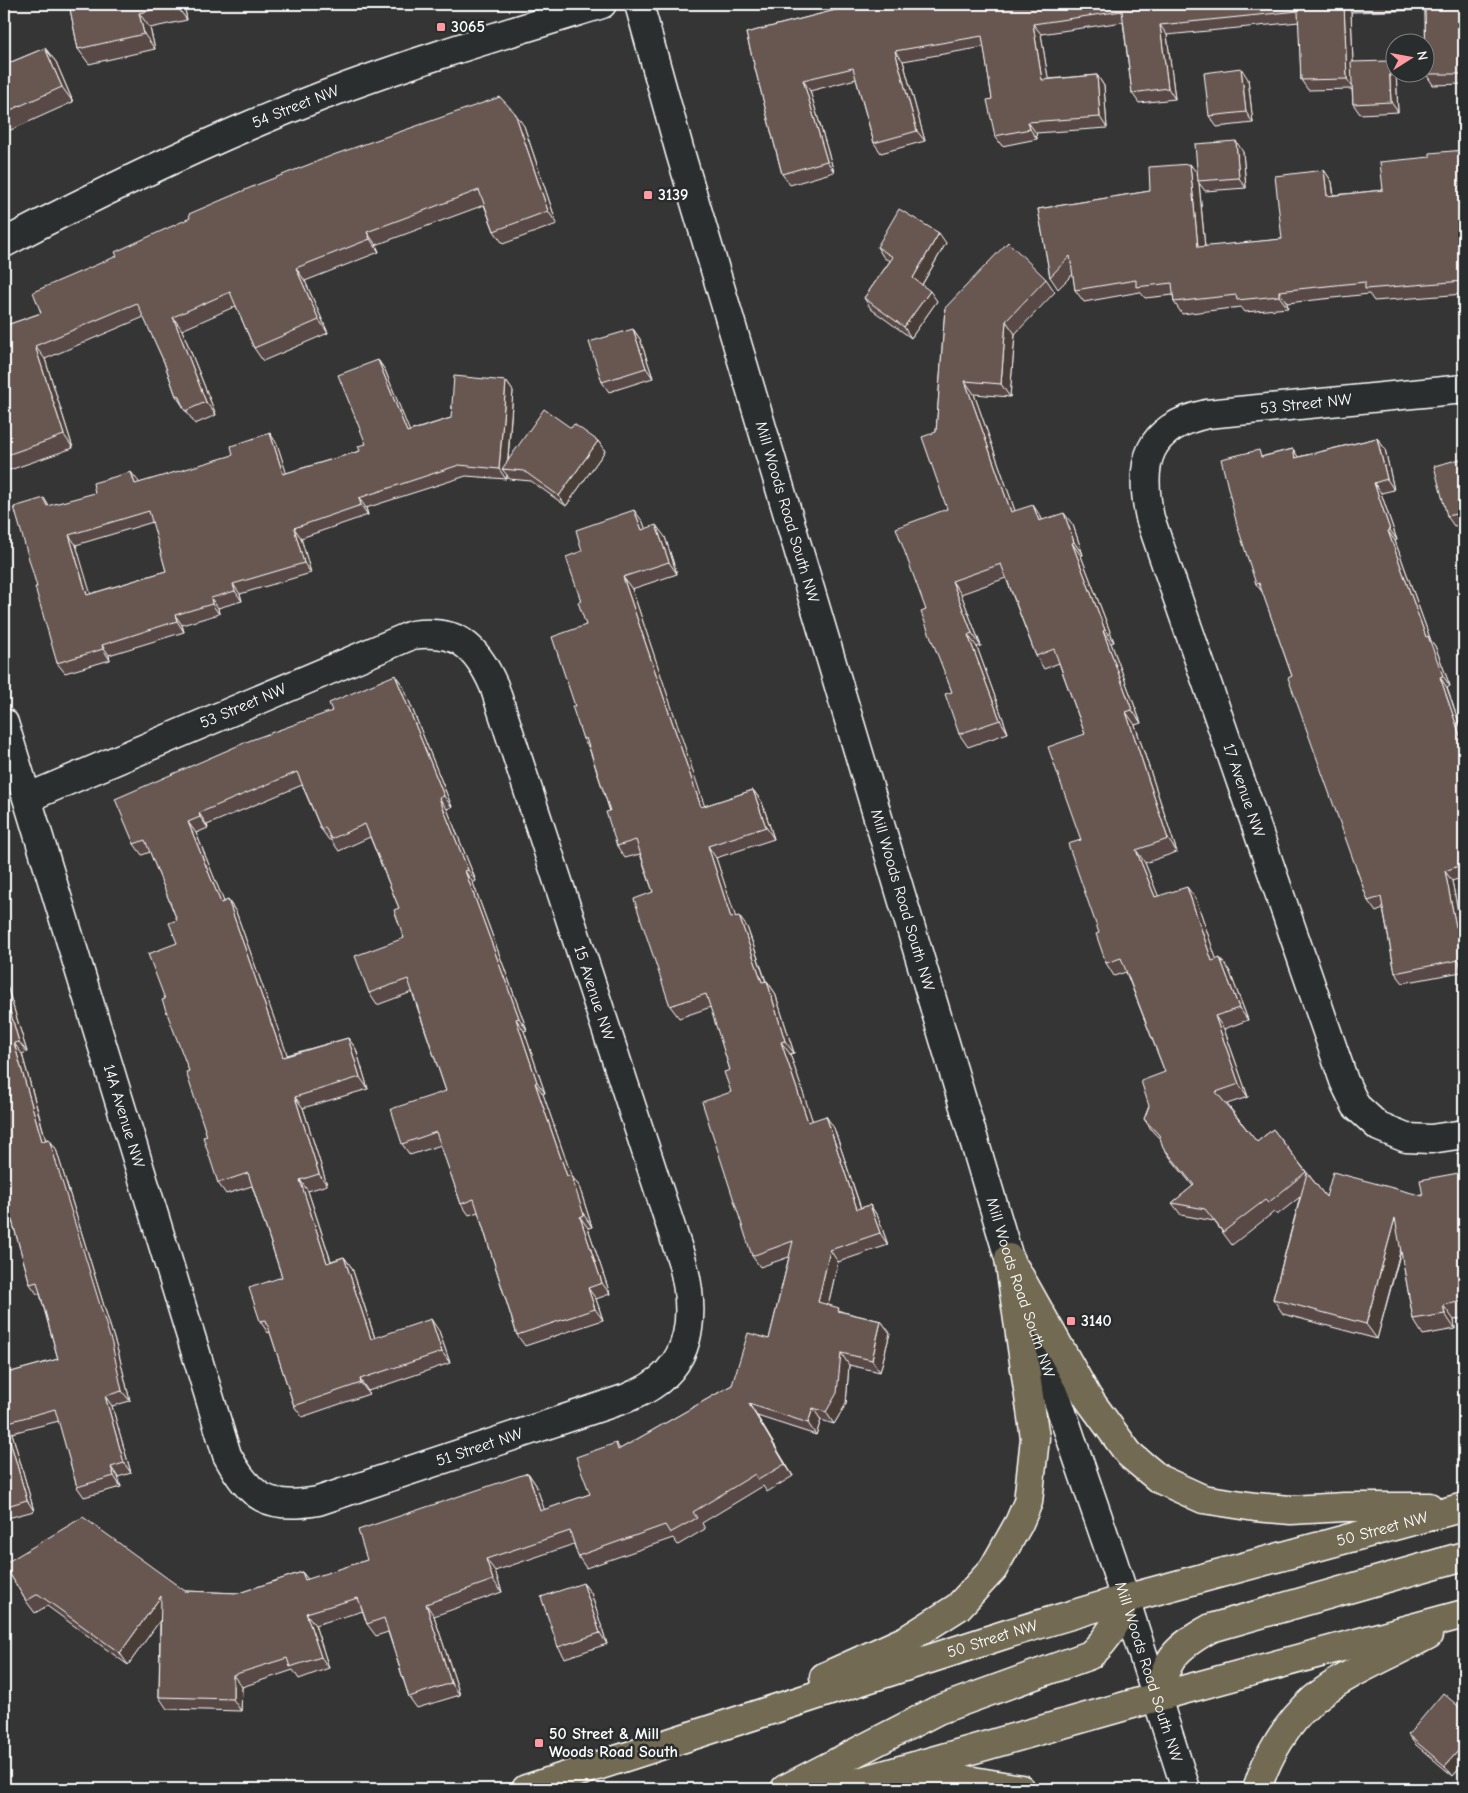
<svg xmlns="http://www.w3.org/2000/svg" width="1468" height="1793" font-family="'Comic Neue',sans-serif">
  <rect width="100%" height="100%" fill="#363535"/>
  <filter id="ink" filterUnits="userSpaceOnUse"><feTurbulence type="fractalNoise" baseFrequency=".02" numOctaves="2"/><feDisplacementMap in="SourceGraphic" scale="10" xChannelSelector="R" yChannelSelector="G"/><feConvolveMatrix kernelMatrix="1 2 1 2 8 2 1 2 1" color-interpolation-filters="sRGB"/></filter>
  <g filter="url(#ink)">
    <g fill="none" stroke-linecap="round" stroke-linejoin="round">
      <g stroke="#fff" stroke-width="31">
        <g id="street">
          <path id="s1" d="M1464 389 1207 414C1147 427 1138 462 1150 518L1344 1081 1356 1106 1379 1127 1406 1138 1431 1139 1464 1134"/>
          <path id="s2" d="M4 723 27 798 227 1455C250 1498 269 1510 318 1501L627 1398C635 1394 644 1391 651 1386 696 1358 694 1305 682 1261L494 686C476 645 457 629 412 635L27 798"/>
        </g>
      </g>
      <g stroke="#fff" stroke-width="31">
        <g id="secondary">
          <path id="s3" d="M639 4 680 152 1009 1258 1113 1561 1186 1789"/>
          <path id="s4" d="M4 243C107 189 213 138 322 96 414 61 508 33 602 4"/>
        </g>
      </g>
      <g stroke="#fff" stroke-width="31">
        <g id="primary">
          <path d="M1016 1270 1088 1398 1129 1454 1159 1479 1203 1499 1255 1507 1291 1510 1345 1507H1429"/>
          <path d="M824 1677 906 1640 958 1607 993 1569 1019 1523 1028 1502 1035 1438 1009 1258"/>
          <path d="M1157 1697C1167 1658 1175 1648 1211 1628L1464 1556"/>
          <path d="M907 1770 1021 1789"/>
          <path id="s5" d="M526 1789 1010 1633 1125 1599 1464 1507"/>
          <path d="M785 1789 938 1710 1090 1655C1109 1638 1117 1623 1125 1599"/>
          <path d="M834 1789 1157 1697 1464 1614"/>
          <path d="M1257 1789C1267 1756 1287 1723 1314 1699 1343 1674 1393 1654 1428 1635"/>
        </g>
      </g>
      <use href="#street" stroke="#2a2d2e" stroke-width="28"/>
      <use href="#secondary" stroke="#2a2d2e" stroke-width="28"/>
      <use href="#primary" stroke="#736b52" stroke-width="28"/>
    </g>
    <path fill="#594a46" stroke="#fff" fill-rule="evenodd" d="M69 4H184L187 20 150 28 155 49 89 64 78 49Z
      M859 4H1464V84L1433 85 1426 74 1425 10 1351 12 1353 62 1396 72 1398 112 1360 114 1353 104 1352 89 1308 90 1301 80 1299 22 1167 35 1175 99 1139 103 1132 93 1123 22 1041 34 1048 79 1097 75 1104 86 1107 128 1036 133 1037 139 1002 146 995 136 992 99 984 47 903 61 925 141 881 153 874 143 856 79 810 91 834 172 790 185 782 174 746 33Z
      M45 48 56 62 73 102 4 133V65Z
      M1248 79 1253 123 1217 127 1209 116Z
      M524 126 557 224 503 244 494 231 484 205 376 245 379 252 305 281 328 333 263 361 254 348 236 306 182 330 216 415 195 424 176 396 164 362 144 317 45 359 73 448 4 472V326L41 313Z
      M1464 150V294L1374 301 1369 294 1287 303 1288 308 1245 312 1241 307 1182 314 1174 302 1173 295 1145 298 1140 292 1084 302 1075 290 1073 274 1058 289 1050 277 1038 209 1150 191 1190 164 1197 174 1243 152 1246 188 1205 191 1199 183 1205 247 1282 239 1324 170 1332 182 1334 195 1383 190 1430 157Z
      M946 243 922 285 937 301 911 338 871 309 864 298 890 261 884 258 877 247Z
      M1046 279 1055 292 1015 334 1010 397 974 394 1015 511 1041 517 1042 520 1073 525 1083 555 1081 556 1114 642 1111 643 1141 723 1135 725 1177 852 1145 863 1158 896 1196 899 1216 959 1229 970 1248 1020 1224 1029 1248 1097 1227 1104 1257 1142 1273 1129 1326 1197 1423 1196 1464 1172V1318L1454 1320 1455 1329 1423 1335 1413 1319 1401 1251 1377 1339 1283 1314 1273 1299 1300 1197 1277 1215 1274 1212 1232 1245 1214 1221 1181 1215 1172 1203 1193 1186 1172 1160 1163 1147 1161 1140 1153 1132 1144 1119 1165 1072 1126 972 1114 976 1106 963 1081 840 1085 734 1059 663 1044 669 1036 656 1006 578 961 594 981 646 977 647 1008 733 968 747 959 734 952 692 926 610 947 509 936 432 945 308Z
      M633 329 640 339 653 378 609 392 602 382Z
      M378 360 385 370 409 431 451 418 506 381 513 391 508 461 571 428 598 441 605 451 566 506 531 481 509 479 507 475 506 479 466 476 366 508 368 515 301 538 311 573 240 594 242 601 218 608 219 614 182 625 184 632 109 655 110 660 65 673 57 663 44 498 49 506 139 482V483L277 444 286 473 360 451 366 444ZM153 522 166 571 90 594 76 545Z
      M1377 438 1385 449 1394 490 1381 493 1397 540 1395 541 1431 641 1435 646 1450 686 1447 688 1464 737V877L1452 881 1461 926V972L1403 983 1395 973 1383 909 1376 912 1368 901 1292 676 1263 593 1256 584 1264 456 1293 449 1298 457Z
      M1464 458 1459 525 1454 526 1447 516Z
      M643 522 645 529 665 537 677 574 632 589 704 806 753 790 762 802 774 839 716 858 735 917 747 927 766 981H767L775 993 794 1053 790 1054 812 1120 834 1128 861 1208 870 1205 878 1217 888 1245 838 1262 828 1305 843 1312 881 1321 890 1333 880 1372 849 1365 846 1404 834 1424 821 1420 816 1435 757 1416 793 1476 767 1492 763 1486 702 1523 705 1529 678 1545 673 1538 586 1568 578 1556 574 1544 495 1571 502 1592 434 1616 460 1695 417 1708 409 1697 388 1632 376 1636 367 1624 363 1611 315 1625 329 1668 299 1679 293 1670 242 1687 241 1711 167 1709 159 1697 160 1620 128 1665 47 1606 35 1613 26 1601 4 1564 185 1591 239 1593 302 1572 308 1580 367 1560 528 1473 536 1485 544 1510 590 1494 616 1443 620 1449 732 1385 769 1339 789 1257 760 1267 752 1256 731 1092 730 1070 711 1007 679 1018 670 1006 653 892 640 854 625 858 617 846 610 811 589 748 583 739 575 706 586 625 581 601 582 551Z
      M395 675 403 686 452 807 447 809 476 881 473 883 527 1030 524 1031 545 1093 543 1094 571 1175 579 1186 592 1227 588 1228 610 1294 596 1299 603 1320 525 1346 517 1335 478 1212 469 1215 461 1204 441 1145 410 1155 402 1144 446 1091 412 992 377 1005 369 993 404 938 399 908 370 837 339 851 331 840H329L321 829 302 785 207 825 208 828 196 833 224 902 228 900 236 912 287 1055 348 1038 356 1049 368 1089 303 1108 327 1185 308 1191 331 1261 344 1257 352 1268 375 1338 439 1331 450 1363 368 1391 369 1394 302 1417 294 1406 270 1332 268 1333 260 1321 282 1277 252 1186 226 1194 218 1183 207 1136 189 1071 165 999 177 943V920L150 852 142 855 134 844 332 711Z
      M4 976 27 1052 22 1054 46 1140 49 1139 56 1149 119 1355 130 1401 112 1406 131 1473 118 1477 121 1487 84 1497 77 1487 59 1421 12 1433 34 1511 4 1519V1374L58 1359 40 1294H37L30 1284 13 1224 6 1214 4 1206Z
      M583 1583 591 1593 607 1644 565 1658 558 1647Z
      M1464 1711V1763L1453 1776 1416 1745 1408 1735Z"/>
    <path fill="#483c39" stroke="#fff" d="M176 4H184L187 20 176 5Z
      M1344 4H1345L1351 12 1354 89 1347 79Z
      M139 13 150 28 155 49 144 34Z
      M1033 24 1041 34 1050 90 1042 80Z
      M1160 25 1167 35 1175 99 1168 88Z
      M45 48 56 62 73 102 62 87Z
      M895 51 903 61 925 141 917 131Z
      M1389 61 1396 70V72L1398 112 1391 102Z
      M1241 68 1248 79 1253 123 1246 112Z
      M1097 75 1104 86 1107 128 1100 117Z
      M803 80 810 91 834 172 827 161Z
      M515 113 524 126 557 224 548 211Z
      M1028 122 1036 133 1037 139 1030 129Z
      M1236 141 1243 152 1246 188 1239 178Z
      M1190 164 1199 176 1198 181 1199 183 1206 259 1198 247Z
      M1324 170 1332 182 1335 208 1327 196Z
      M367 232 376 245 379 252 370 239Z
      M939 233 946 243 920 288 913 278Z
      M296 268 305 281 328 333 319 320Z
      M930 291 937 301 911 338 904 327Z
      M1279 291 1287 303 1288 308 1279 296Z
      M173 317 182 330 216 415 206 402Z
      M1006 321 1015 334 1010 397 1001 384Z
      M633 329 640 339 653 378 646 368Z
      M35 346 45 359 73 448 64 435Z
      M378 360 385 370 414 442 407 432Z
      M506 381 513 391 507 469H502L507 475 506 479 499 469Z
      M965 381 974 394 1020 525 1011 512Z
      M270 433 277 444 290 484 283 474Z
      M1377 438 1385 449 1394 490 1387 479Z
      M598 441 605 451 566 506 559 496Z
      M1293 449 1300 460 1295 458Z
      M131 472 139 482 142 495 135 484Z
      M1374 483 1381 493 1397 540 1390 530Z
      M359 498 366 508 368 515 361 505Z
      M1033 505 1041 517 1048 534 1039 521Z
      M634 510 643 522 650 542 642 530Z
      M1064 513 1073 525 1083 555 1074 542Z
      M656 525 665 537 677 574 669 562Z
      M294 528 301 538 311 573 304 563Z
      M1388 531 1395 541 1431 641 1435 646 1450 686 1443 676 1426 637Z
      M69 535 76 545 94 605 87 595Z
      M1072 543 1081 556 1114 642 1105 630Z
      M623 577 632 589 709 819 701 807Z
      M952 581 961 594 981 646 972 633Z
      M233 584 240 594 242 601 235 591Z
      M211 598 218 608 219 614 212 604Z
      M175 615 182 625 184 632 177 621Z
      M1103 631 1111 643 1141 723 1132 710Z
      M968 635 977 647 1008 733 1000 720Z
      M102 645 109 655 110 660 103 649Z
      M395 675 403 686 452 807 444 796Z
      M1440 677 1447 688 1464 737V747Z
      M1126 712 1135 725 1177 852 1168 839Z
      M753 790 762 802 774 839 766 827Z
      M439 798 447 809 476 881 468 870Z
      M199 813 207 825 208 828 200 817Z
      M188 822 196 833 229 914 221 903Z
      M708 846 716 858 740 930 731 918Z
      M1136 850 1145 863 1164 910 1155 897Z
      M465 871 473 883 527 1030 519 1018Z
      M1445 871 1452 881 1463 937 1456 927Z
      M1187 887 1196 899 1221 973 1212 961Z
      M228 900 236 912 292 1068 283 1057Z
      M739 916 747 927 770 994 762 982Z
      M1220 958 1229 970 1248 1020 1239 1008Z
      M4 976 27 1052 19 1042 4 990Z
      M767 981 775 993 794 1053 785 1041Z
      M1215 1016 1224 1029 1248 1097 1239 1084Z
      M516 1019 524 1031 545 1093 537 1082Z
      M348 1038 356 1049 368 1089 360 1077Z
      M781 1042 790 1054 817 1134 808 1122Z
      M14 1043 22 1054 49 1152 42 1141Z
      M535 1083 543 1094 574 1183 571 1175 579 1186 592 1227 584 1215 567 1176Z
      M295 1097 303 1108 327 1185 319 1174Z
      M826 1116 834 1128 865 1221 857 1209Z
      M49 1139 56 1149 119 1355 130 1401 122 1391Z
      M300 1180 308 1191 335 1274 327 1263Z
      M870 1205 878 1217 888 1245 880 1233Z
      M580 1217 588 1228 610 1294 602 1283Z
      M1395 1218 1405 1233 1377 1339 1366 1324Z
      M830 1250 838 1262 826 1314 818 1302Z
      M344 1257 352 1268 379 1351 371 1339Z
      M588 1288 596 1299 603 1320 595 1309Z
      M1443 1305 1454 1320 1455 1329 1445 1314Z
      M431 1319 439 1331 450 1363 442 1352Z
      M881 1321 890 1333 880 1372 872 1360Z
      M841 1353 849 1365 846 1404 834 1424 826 1412Z
      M360 1379 368 1391 369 1394 361 1383Z
      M105 1396 112 1406 131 1473 124 1463Z
      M749 1404 757 1416 793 1476 785 1464Z
      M813 1408 821 1420 816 1435 808 1423Z
      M5 1423 12 1433 34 1511 27 1500Z
      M111 1467 118 1477 121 1487 114 1476Z
      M528 1473 536 1485 549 1523 540 1511Z
      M486 1559 495 1571 502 1592 493 1580Z
      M302 1572 311 1583 305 1580Z
      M583 1583 591 1593 607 1644 600 1633Z
      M161 1596 169 1608 128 1665 120 1653Z
      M426 1604 434 1616 460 1695 451 1683Z
      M306 1613 315 1625 329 1668 321 1657Z
      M233 1675 242 1687 241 1711 233 1699Z
      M1464 1744V1763L1453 1776 1445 1766Z
      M4 1780 7 1789H4Z"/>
    <path fill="#675651" stroke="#fff" fill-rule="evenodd" d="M69 4H176V5L139 13 144 34 78 49Z
      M859 4H1344L1347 79 1301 80 1298 11 1160 25 1168 88 1132 93 1122 11 1033 24 1042 80 1097 75 1100 117 1028 122 1030 129 995 136 987 100 992 99 982 36 895 51 917 131 874 143 853 68 803 80 827 161 782 174 746 33Z
      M1425 4H1464V74H1426Z
      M45 48 62 87 4 113V65Z
      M1389 61 1391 102 1353 104 1351 62Z
      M1241 68 1246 112 1209 116 1204 73Z
      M500 97 515 113 548 211 494 231 479 190 367 232 370 239 296 268 319 320 254 348 230 292 173 317 206 402 185 411 178 395 176 396 164 362 137 303 35 346 64 435 4 456V326L41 313 33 292 117 256 115 252 190 218 189 214 259 184 336 154Z
      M1236 141 1239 178 1198 181 1195 144Z
      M1464 150V281L1365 289V282L1279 291V296L1237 300 1236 295 1174 302 1172 283 1136 287V280L1075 290 1070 256 1050 277 1038 209 1150 191 1149 167 1190 164 1198 247 1282 239 1275 176 1324 170 1327 196 1383 190 1380 162 1430 157V153Z
      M899 209 939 233 913 278 930 291 904 327 864 298 893 257 877 247Z
      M1008 242 1046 279 1006 321 1001 384 965 381 1011 512 1033 505 1039 521 1064 513 1074 542 1072 543 1105 630 1103 631 1132 710 1126 712 1168 839 1136 850 1155 897 1187 887 1212 961 1220 958 1239 1008 1215 1016 1239 1084 1216 1092 1257 1142 1273 1129 1306 1172 1268 1203 1265 1200 1223 1232 1205 1209 1172 1203 1194 1185 1163 1147 1159 1135 1144 1119 1149 1106 1141 1081 1165 1072 1121 958 1106 963 1096 934 1099 933 1068 844 1081 840 1048 747 1085 734 1054 649 1036 656 1001 564 952 581 972 633 968 635 1000 720 959 734 945 694 952 692 921 612 926 610 896 528 947 509 922 437 936 432 945 308Z
      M633 329 646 368 602 382 589 342Z
      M378 360 407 432 451 418 454 376 506 381 499 469 459 465 359 498 361 505 294 528 304 563 233 584 235 591 211 598 212 604 175 615 177 621 102 645 103 649 57 663 35 587H37L14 507 44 498 47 506 95 493 93 483 131 472 135 484 233 455 231 446 270 433 283 474 360 451 358 446 366 444 338 375ZM149 511 166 571 87 595 69 535Z
      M544 409 571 428 574 424 598 441 559 496 524 471 502 469Z
      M1377 438 1387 479 1374 483 1390 530 1388 531 1426 637 1428 636 1443 676 1440 677 1464 747V864L1445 871 1456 927 1464 926V990L1459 960 1395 973 1381 897 1368 901 1288 678 1292 676 1259 583 1256 584 1237 525 1221 459 1259 450 1261 457 1293 449 1295 458Z
      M1464 458V543L1456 514 1447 516 1434 466Z
      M634 510 642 530 656 525 669 562 623 577 701 807 753 790 766 827 708 846 731 918 739 916 762 982 767 981 785 1041 781 1042 808 1122 826 1116 857 1209 870 1205 880 1233 830 1250 818 1302 839 1308 838 1311 881 1321 872 1360 841 1353 837 1393 826 1412 813 1408 808 1423 749 1404 785 1464 758 1480 755 1474 693 1512 697 1518 670 1533 665 1525 578 1556 570 1531 486 1559 493 1580 426 1604 451 1683 409 1697 384 1618 367 1624 358 1598 306 1613 321 1657 290 1667 287 1658 233 1675V1699L159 1697 161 1596 120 1653 38 1594 26 1601 4 1564 83 1517 185 1591 239 1593 302 1572 305 1580 367 1560 358 1530 528 1473 540 1511 590 1494 576 1457 616 1443 618 1450 732 1385 748 1333 769 1339 793 1241 752 1256 702 1102 731 1092 724 1072 730 1070 706 994 670 1006 634 899 653 892 636 840 617 846 606 812 610 811 586 738 583 739 572 706H575L552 637 586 625 578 602 581 601 566 557 582 551 576 530Z
      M395 675 444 796 439 798 468 870 465 871 519 1018 516 1019 537 1082 535 1083 567 1176 571 1175 584 1215 580 1217 602 1283 588 1288 595 1309 517 1335 474 1199 461 1204 436 1132 402 1144 391 1109 446 1091 408 979 369 993 355 956 404 938 394 910 399 908 365 824 331 839 325 827 321 829 297 772 199 813 200 817 188 822 221 903 228 900 283 1057 348 1038 360 1077 295 1097 319 1174 300 1180 327 1263 344 1257 371 1339 431 1319 442 1352 360 1379 361 1383 294 1406 266 1320 260 1321 249 1288 282 1277 248 1173 218 1183 203 1137 207 1136 186 1072 189 1071 162 1000 165 999 148 954 177 943 169 923 177 920 145 840 134 844 115 799 251 740 332 711 329 703Z
      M4 990 19 1042 14 1043 42 1141 49 1139 112 1344 122 1391 105 1396 124 1463 111 1467 114 1476 77 1487 55 1409 5 1423 27 1500 4 1507V1374L58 1359 37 1282 30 1284 10 1213 6 1214 4 1206Z
      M1333 1172 1423 1196 1420 1180 1464 1172V1301L1443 1305 1445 1314 1413 1319 1395 1218 1366 1324 1273 1299 1307 1173 1326 1197Z
      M583 1583 600 1633 558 1647 541 1597Z
      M1443 1693 1464 1711V1744L1445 1766 1408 1735Z"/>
  </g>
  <g fill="#ff9aa2" stroke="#2a2d2e" stroke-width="2">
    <rect x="436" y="22" width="10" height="10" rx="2.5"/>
    <rect x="643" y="190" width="10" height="10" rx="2.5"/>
    <rect x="1066" y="1316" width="10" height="10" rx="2.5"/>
    <rect x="534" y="1738" width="10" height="10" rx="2.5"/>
  </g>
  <g text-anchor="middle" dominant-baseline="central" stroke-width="5" stroke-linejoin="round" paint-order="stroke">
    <g font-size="16" font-weight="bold" fill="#fff" stroke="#2a2d2e" text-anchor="start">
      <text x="451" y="27">3065</text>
      <text x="658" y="195">3139</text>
      <text x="1081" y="1321">3140</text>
      <text x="549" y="1734">50 Street &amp; Mill<tspan x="549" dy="18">Woods Road South</tspan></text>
    </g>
    <g font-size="16" fill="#fff" stroke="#2a2d2e">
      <text stroke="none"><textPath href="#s4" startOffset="322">54 Street NW</textPath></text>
      <text transform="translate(1306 404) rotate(-6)">53 Street NW</text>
      <text stroke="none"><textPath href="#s3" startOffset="529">Mill Woods Road South NW</textPath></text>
      <text transform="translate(243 706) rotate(-23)">53 Street NW</text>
      <text stroke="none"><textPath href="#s1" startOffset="684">17 Avenue NW</textPath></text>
      <text stroke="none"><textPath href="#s3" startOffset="934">Mill Woods Road South NW</textPath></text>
      <text transform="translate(594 993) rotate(72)">15 Avenue NW</text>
      <text stroke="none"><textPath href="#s2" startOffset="411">14A Avenue NW</textPath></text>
      <text stroke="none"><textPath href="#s3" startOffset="1339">Mill Woods Road South NW</textPath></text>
      <text stroke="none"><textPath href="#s2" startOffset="1048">51 Street NW</textPath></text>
      <text stroke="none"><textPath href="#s5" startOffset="895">50 Street NW</textPath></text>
      <text stroke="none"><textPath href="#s5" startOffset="490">50 Street NW</textPath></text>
      <text stroke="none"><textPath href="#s3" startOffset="1744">Mill Woods Road South NW</textPath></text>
    </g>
  </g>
  <rect width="1468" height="1793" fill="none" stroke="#2a2d2e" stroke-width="20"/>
  <rect x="10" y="10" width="1448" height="1773" fill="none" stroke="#fff" stroke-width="2" filter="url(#ink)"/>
  <g transform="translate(1410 58) rotate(79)"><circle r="24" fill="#2a2d2e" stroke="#7f8182"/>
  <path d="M0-4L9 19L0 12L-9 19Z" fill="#ff9aa2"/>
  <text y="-8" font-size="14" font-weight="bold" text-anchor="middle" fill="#ffffff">N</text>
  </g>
</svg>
